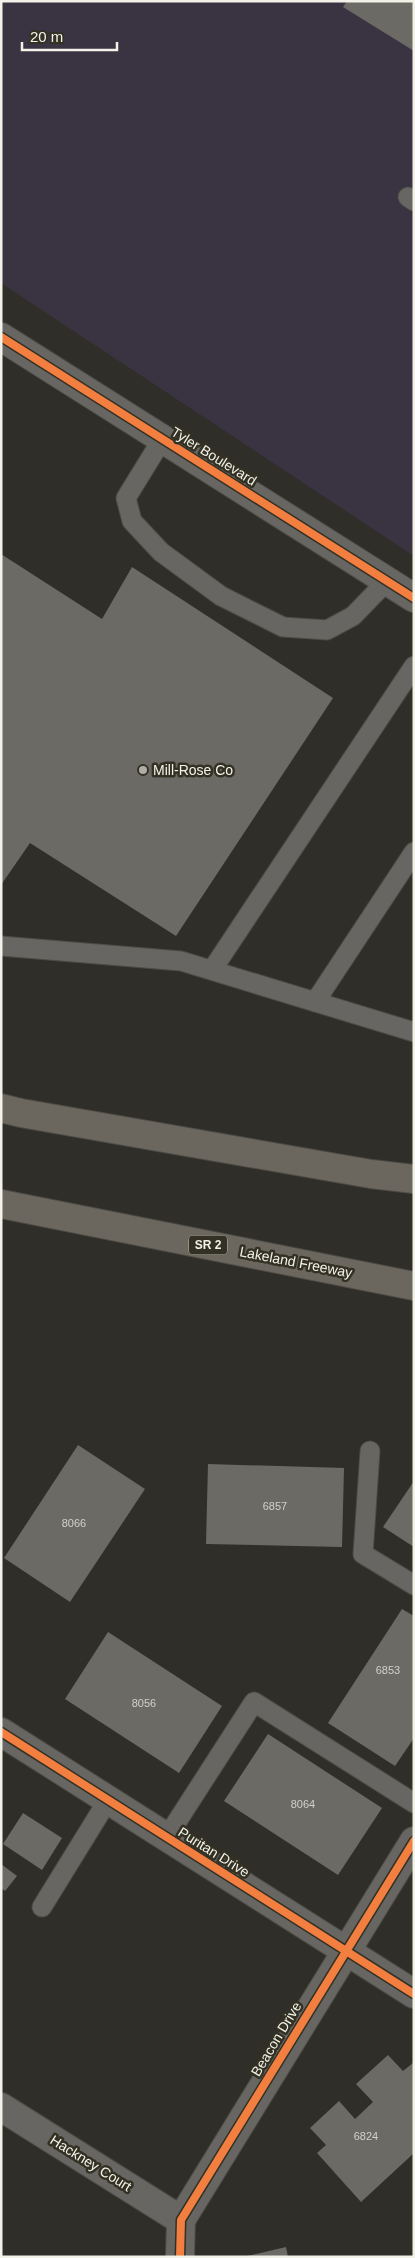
<svg xmlns="http://www.w3.org/2000/svg" width="415" height="2258" font-family="Helvetica,sans-serif">
  <rect width="100%" height="100%" fill="#302e28"/>
  <path fill="#3a3442" d="M1 1H414V556L1 283Z"/>
  <path fill="#6c6a64" d="M347 1H414V51L343 7Z
    M1 554 102 619 132 567 333 698 176 936 30 843 1 885Z
    M78 1445 145 1489 70 1602 4 1558Z
    M208 1464 344 1468 342 1547 206 1544Z
    M414 1481V1547L383 1527Z
    M402 1609 414 1616V1738L395 1766 328 1723Z
    M108 1632 222 1706 179 1773 65 1699Z
    M268 1734 382 1808 338 1875 224 1801Z
    M23 1813 62 1838 42 1870 3 1844Z
    M1 1864 17 1876 5 1891 1 1888Z
    M388 2055 403 2071 413 2063 414 2064V2153L361 2202 317 2153 326 2145 310 2128 339 2101 355 2119 373 2102 356 2084Z
    M286 2247 288 2257H247V2256Z"/>
  <g fill="none" stroke-linecap="round" stroke-linejoin="round">
    <g stroke="#4c4b45" stroke-width="21">
      <path id="lane" d="M408 197 414 201
        M163 438 126 498 132 521 161 552 221 596 283 627 327 630 353 616 387 581
        M1 946 181 961 414 1032
        M212 970 414 666
        M315 1002 414 852
        M370 1451 363 1554 414 1585
        M167 1837 254 1702 414 1803
        M42 1907 108 1800"/>
    </g>
    <g stroke="#4c4b45" stroke-width="30">
      <path id="street" d="M1 1732 414 1994
        M1 2107 181 2220
        M180 2257 181 2220 414 1841"/>
    </g>
    <g stroke="#4c4b45" stroke-width="30">
      <path id="secondary" d="M1 337 414 598"/>
    </g>
    <g stroke="#4c4b45" stroke-width="30">
      <path id="highway" d="M1 1108 21 1113 371 1174 414 1179
        M1 1204 414 1286"/>
    </g>
    <use href="#lane" stroke="#676662" stroke-width="19"/>
    <use href="#street" stroke="#676662" stroke-width="28"/>
    <use href="#secondary" stroke="#676662" stroke-width="28"/>
    <use href="#highway" stroke="#6c675e" stroke-width="28"/>
    <g stroke="#333124" stroke-width="11">
      <path id="cycleway" d="M1 337 414 598
        M1 1732 414 1994
        M180 2257 181 2220 414 1841"/>
    </g>
    <use href="#cycleway" stroke="#f27e40" stroke-width="8"/>
  </g>
  <circle fill="#afada5" stroke="#333124" stroke-width="2" cx="143" cy="770" r="5"/>
  <g text-anchor="middle" dominant-baseline="central" stroke-width="5" stroke-linejoin="round" paint-order="stroke">
    <g font-size="11" fill="#d1d0c8">
      <text x="275" y="1506">6857</text>
      <text x="74" y="1523">8066</text>
      <text x="388" y="1670">6853</text>
      <text x="144" y="1703">8056</text>
      <text x="303" y="1804">8064</text>
      <text x="366" y="2136">6824</text>
    </g>
    <rect fill="#333124" stroke="#b9b8ae" stroke-width="1" x="189" y="1235.5" width="38" height="19" rx="4"/>
    <g font-size="12" font-weight="bold" fill="#f3f2e9">
      <text x="208" y="1245">SR 2</text>
    </g>
    <g font-size="14" fill="#f3f2e9" stroke="#333124">
      <text transform="translate(214 456) rotate(32)">Tyler Boulevard</text>
      <text transform="translate(296 1262) rotate(11)">Lakeland Freeway</text>
      <text transform="translate(214 1852) rotate(32)">Puritan Drive</text>
      <text transform="translate(276 2039) rotate(-59)">Beacon Drive</text>
      <text transform="translate(91 2163) rotate(32)">Hackney Court</text>
    </g>
    <g font-size="14" fill="#f3f2e9" stroke="#333124" text-anchor="start">
      <text x="153" y="770">Mill-Rose Co</text>
    </g>
  </g>
  <rect width="415" height="2258" fill="none" stroke="#f3f2e9" stroke-width="5"/>
  <path d="M22 42v8h95v-8" fill="none" stroke="#f3f2e9" stroke-width="2.5"/>
  <text x="30" y="42" font-size="15" fill="#f3f2e9" stroke="#333124" stroke-width="4" paint-order="stroke">20 m</text>
</svg>
